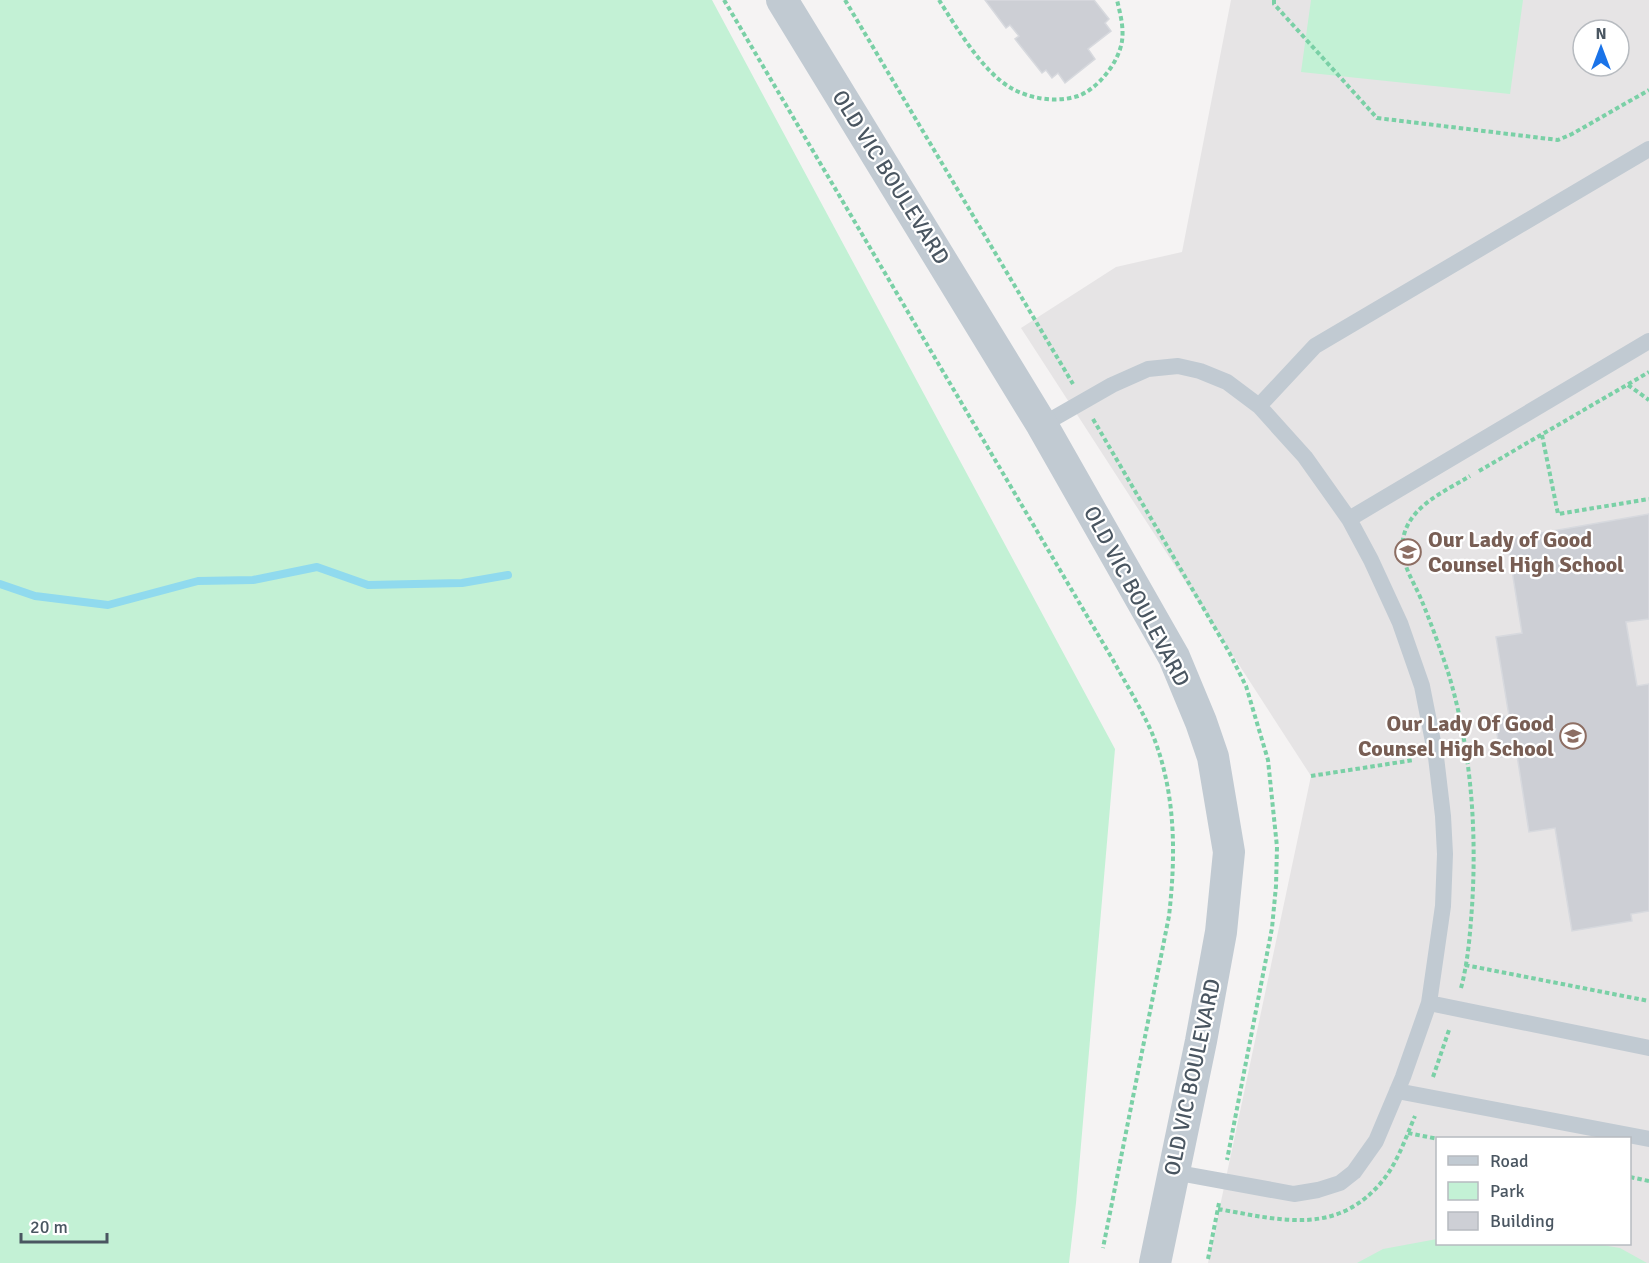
<svg xmlns="http://www.w3.org/2000/svg" width="1649" height="1263" font-family="Signika,sans-serif">
  <rect width="100%" height="100%" fill="#f5f3f3"/>
  <path fill="#e6e4e5" fill-rule="evenodd" d="M1231 0H1649V1263H1208L1311 776 1021 328 1116 267 1182 252ZM1583 30H1619V66H1583ZM1438 1138H1630V1244H1438Z"/>
  <path fill="#c3f1d5" d="M0 0H712L1115 749 1076 1203 1069 1263H0Z
    M1311 0H1523L1510 94 1301 72Z
    M1437 1239 1438 1244H1596L1620 1248 1647 1263H1357L1383 1249Z"/>
  <g fill="none" stroke-linecap="round" stroke-linejoin="round">
    <path stroke="#90daee" stroke-width="8" d="M0 584 35 596 108 605 198 581 253 580 317 567 368 585 462 583 508 575"/>
  </g>
  <path fill="#cdcfd5" stroke="#d7d9de" stroke-width="1.5" d="M985 0H1094L1109 19 1105 23 1111 31 1088 49 1095 59 1065 83 1058 73 1052 78 1046 70 1042 73 1015 39 1019 36 1010 25 1006 28Z
    M1649 514V619L1626 622 1637 686 1649 684V911L1631 914 1632 921 1572 931 1555 828 1529 832 1517 755 1501 757 1494 717 1509 716 1496 637 1522 633 1507 539Z"/>
  <g fill="none" stroke-linecap="round" stroke-linejoin="round">
    <path stroke="#7ad0a6" stroke-width="4" stroke-dasharray="4.5 3" stroke-linecap="butt" d="M724 0 1113 660C1126 684 1141 708 1152 733 1176 792 1176 854 1169 916L1103 1248
      M845 0 1073 384
      M939 0C956 27 983 72 1011 88 1030 99 1057 103 1078 96 1098 89 1119 62 1122 41 1124 27 1120 13 1117 0
      M1274 0V4L1377 118 1558 140 1572 134 1649 90
      M1628 385 1649 400
      M1093 419 1229 652 1246 686 1268 760 1277 847 1276 886 1272 928 1227 1160
      M1542 435 1558 514 1649 499
      M1479 471 1649 372
      M1311 776 1414 760
      M1465 965 1649 1001
      M1461 988C1468 962 1470 934 1472 907 1477 828 1471 748 1448 672 1440 648 1431 623 1421 599 1413 580 1399 561 1403 539 1409 506 1444 492 1470 476
      M1433 1077 1449 1030
      M1408 1133 1438 1139
      M1630 1177 1649 1181
      M1218 1209C1281 1220 1338 1237 1384 1179 1398 1161 1406 1137 1415 1116
      M1208 1259 1219 1203"/>
    <path stroke="#c1cad2" stroke-width="16" d="M1259 406 1315 346 1649 149
      M1042 425 1112 385 1148 369 1178 366 1200 371 1227 382 1259 406 1305 457 1349 519 1371 560 1400 623 1422 686 1436 757 1443 816 1445 854 1443 906 1429 1003 1403 1077 1376 1141 1354 1172 1340 1183 1318 1190 1294 1194 1173 1172
      M1349 519 1649 341
      M1429 1003 1649 1048
      M1397 1091 1649 1139"/>
    <path stroke="#c1cad2" stroke-width="32" d="M782 0 1042 425 1174 657 1201 722 1213 757 1229 852 1221 932 1201 1041 1155 1263"/>
  </g>
  <defs>
    <g id="school-ring" transform="scale(1.35)"><circle r="9.5" fill="#fff" stroke="#8d6e63" stroke-width="1.5"/><path d="M0-5L7-2L0 1L-7-2ZM-4 1L0 2.5L4 1V4Q0 6-4 4Z" fill="#8d6e63"/></g>
  </defs>
  <g fill-rule="evenodd">
    <use href="#school-ring" x="1408" y="552"/>
    <use href="#school-ring" x="1573" y="736"/>
  </g>
  <g text-anchor="middle" dominant-baseline="central" stroke-width="4.5" stroke-linejoin="round" paint-order="stroke">
    <g font-size="22" fill="#4a5661" stroke="#fff">
      <text transform="translate(891 177) rotate(58)">OLD VIC BOULEVARD</text>
      <text transform="translate(1137 596) rotate(62)">OLD VIC BOULEVARD</text>
      <text transform="translate(1192 1077) rotate(-78)">OLD VIC BOULEVARD</text>
    </g>
    <g font-size="22" font-weight="bold" fill="#785e54" stroke="#fff" text-anchor="start">
      <text x="1428" y="539">Our Lady of Good<tspan x="1428" dy="25">Counsel High School</tspan></text>
      <text x="1554" y="723" text-anchor="end">Our Lady Of Good<tspan x="1554" dy="25">Counsel High School</tspan></text>
    </g>
  </g>
  <rect x="1436" y="1137" width="195" height="108" fill="#ffffff" stroke="#b7bbc0" stroke-width="1.5"/>
  <rect x="1448" y="1156" width="30" height="9" fill="#c1cad2" stroke="#b7bbc0" stroke-width="1.5"/>
  <text x="1490" y="1167" font-size="18" fill="#4a5661">Road</text>
  <rect x="1448" y="1182" width="30" height="18" fill="#c3f1d5" stroke="#b7bbc0" stroke-width="1.5"/>
  <text x="1490" y="1197" font-size="18" fill="#4a5661">Park</text>
  <rect x="1448" y="1212" width="30" height="18" fill="#cdcfd5" stroke="#b7bbc0" stroke-width="1.5"/>
  <text x="1490" y="1227" font-size="18" fill="#4a5661">Building</text>
  <g transform="translate(1601 48)"><circle r="28" fill="#ffffff" stroke="#b7bbc0" stroke-width="1.5"/>
  <path d="M0-4.5L10 22L0 15L-10 22Z" fill="#1a73e8"/>
  <text y="-9" font-size="16" font-weight="bold" text-anchor="middle" fill="#4a5661">N</text>
  </g>
  <path d="M21 1233v9h86v-9" fill="none" stroke="#4a5661" stroke-width="3"/>
  <text x="30" y="1233" font-size="18" fill="#4a5661" stroke="#ffffff" stroke-width="4.5" paint-order="stroke">20 m</text>
</svg>
